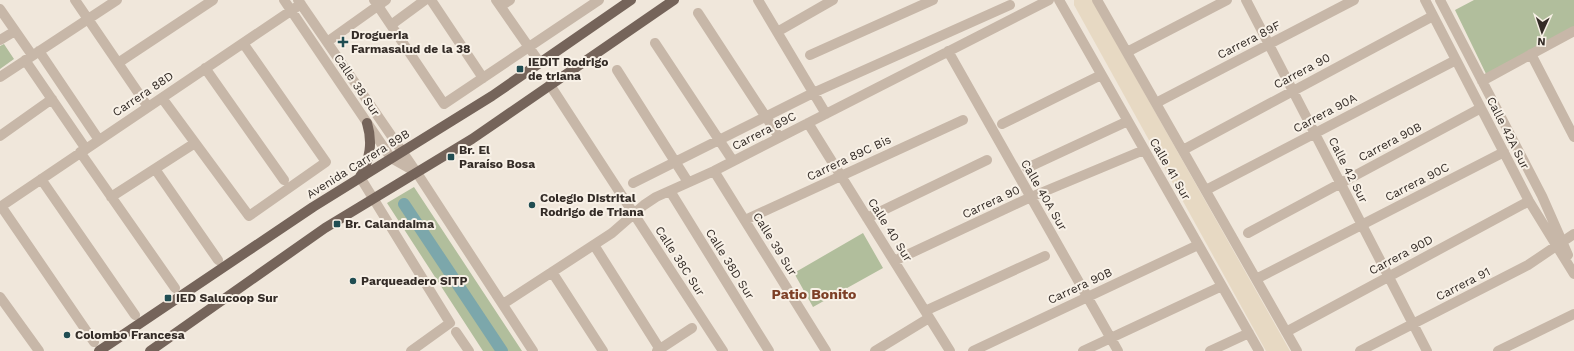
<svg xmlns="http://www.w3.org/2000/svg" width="1574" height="351" font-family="'Work Sans',sans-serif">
  <rect width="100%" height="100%" fill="#f0e7db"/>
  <path fill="#b1be9c" d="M1474 0H1574V31L1488 78 1455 10Z
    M4 44 14 59 0 69V46Z
    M414 187 522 351H483L387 203Z
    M863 233 883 268 813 307 794 273Z"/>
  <path fill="#e7d9c3" d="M1074 0H1092L1290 351H1266L1074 5Z"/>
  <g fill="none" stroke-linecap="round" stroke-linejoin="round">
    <path stroke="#7ca7ab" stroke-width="12" d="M404 204 502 351"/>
    <path stroke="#c7b7a8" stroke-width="10" d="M75 0 148 107
      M284 0 391 158 414 171
      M298 0 417 173 533 351
      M374 0 444 104 599 0
      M431 0 483 78
      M496 0 540 63
      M758 0 826 114
      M1059 0 1259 351
      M1097 0 1297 351
      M1246 0 1427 351
      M1425 0 1529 201 1574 274
      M1440 0 1542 196 1568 255
      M501 6 510 0
      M0 9 32 55
      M698 13 779 137
      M391 25 425 0
      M777 32 833 0
      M0 40 15 31
      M327 42 386 0
      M655 43 733 161
      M39 51 99 140
      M948 51 1118 351
      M1127 52 1227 0
      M1531 54 1574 137
      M810 55 933 0
      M25 60 86 149
      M118 63 213 0
      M205 68 284 180
      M617 70 688 182
      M0 77 117 0
      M1482 81 1574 31
      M550 85 723 351
      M162 98 249 216 326 162 243 43
      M1156 103 1354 0
      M808 123 950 351
      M1002 124 1101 75
      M0 136 52 99
      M1183 150 1433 16
      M80 152 175 288
      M1027 168 1128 121
      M155 169 218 260
      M714 171 826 351
      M360 177 450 323 411 351
      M41 179 135 315
      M633 183 813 93 1010 5
      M1206 190 1456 60
      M670 191 769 351
      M111 197 195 143
      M1 206 94 342
      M0 207 301 4
      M867 218 987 160
      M745 220 963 120
      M1248 233 1481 108
      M594 245 661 351
      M894 261 1031 197 1144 150
      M552 272 603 351
      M1256 279 1504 152
      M0 297 39 351
      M503 304 612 233 644 205 656 197 714 171 1049 0
      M925 311 1045 256
      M456 332 469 351
      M1286 332 1529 201
      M657 351 692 328
      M875 351 929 318
      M973 351 1198 245
      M1083 351 1222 286
      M1210 351 1249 333
      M1360 351 1528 265 1574 234
      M1498 351 1574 314"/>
    <path stroke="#75645a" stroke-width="10" d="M360 177C370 159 373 143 367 123
      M99 351 313 207 492 96 631 0
      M150 351 325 228 472 139 674 0"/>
  </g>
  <g fill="#204d52" stroke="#f8f1e7" stroke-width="1.5">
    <path d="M341 36h4v4h4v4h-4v4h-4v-4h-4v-4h4z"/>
    <rect x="516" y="65" width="8" height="8" rx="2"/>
    <rect x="447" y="153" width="8" height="8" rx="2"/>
    <circle cx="532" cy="205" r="4"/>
    <rect x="333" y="220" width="8" height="8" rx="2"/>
    <circle cx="353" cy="281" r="4"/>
    <rect x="164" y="294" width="8" height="8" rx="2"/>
    <circle cx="67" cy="335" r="4"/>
  </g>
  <g text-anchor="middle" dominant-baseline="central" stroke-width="4" stroke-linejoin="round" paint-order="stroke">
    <g font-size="12" font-weight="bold" fill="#342c27" stroke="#f8f1e7" text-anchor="start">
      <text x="351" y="35">Drogueria<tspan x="351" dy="14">Farmasalud de la 38</tspan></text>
      <text x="528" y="62">IEDIT Rodrigo<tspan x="528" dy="14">de triana</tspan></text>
      <text x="459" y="150">Br. El<tspan x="459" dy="14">Paraíso Bosa</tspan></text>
      <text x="540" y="198">Colegio Distrital<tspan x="540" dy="14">Rodrigo de Triana</tspan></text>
      <text x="345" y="224">Br. Calandaima</text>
      <text x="361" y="281">Parqueadero SITP</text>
      <text x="176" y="298">IED Salucoop Sur</text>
      <text x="75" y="335">Colombo Francesa</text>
    </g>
    <g font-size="12" fill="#342c27" stroke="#f8f1e7">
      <text transform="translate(1249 40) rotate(-27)">Carrera 89F</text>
      <text transform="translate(1302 71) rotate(-28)">Carrera 90</text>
      <text transform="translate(357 85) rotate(56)">Calle 38 Sur</text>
      <text transform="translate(143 94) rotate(-34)">Carrera 88D</text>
      <text transform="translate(1325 113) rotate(-28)">Carrera 90A</text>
      <text transform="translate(764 131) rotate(-27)">Carrera 89C</text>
      <text transform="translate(1508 133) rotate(63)">Calle 42A Sur</text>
      <text transform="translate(1390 142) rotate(-28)">Carrera 90B</text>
      <text transform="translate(849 158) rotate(-25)">Carrera 89C Bis</text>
      <text transform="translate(358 164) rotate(-32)">Avenida Carrera 89B</text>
      <text transform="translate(1170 169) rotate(60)">Calle 41 Sur</text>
      <text transform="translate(1348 170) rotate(63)">Calle 42 Sur</text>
      <text transform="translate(1417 182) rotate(-27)">Carrera 90C</text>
      <text transform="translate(1044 195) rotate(60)">Calle 40A Sur</text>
      <text transform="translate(991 202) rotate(-25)">Carrera 90</text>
      <text transform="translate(890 230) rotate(58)">Calle 40 Sur</text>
      <text transform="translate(775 244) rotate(58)">Calle 39 Sur</text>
      <text transform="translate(1401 255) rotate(-28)">Carrera 90D</text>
      <text transform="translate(680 261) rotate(57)">Calle 38C Sur</text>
      <text transform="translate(730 264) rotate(58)">Calle 38D Sur</text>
      <text transform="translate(1463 284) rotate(-27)">Carrera 91</text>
      <text transform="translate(1080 286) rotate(-25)">Carrera 90B</text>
    </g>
    <g font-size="14" font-weight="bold" fill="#7d3f26" stroke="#f8f1e7">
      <text x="814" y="294">Patio Bonito</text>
    </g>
  </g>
  <g transform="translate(1542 32) rotate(183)" stroke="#f8f1e7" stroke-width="3" paint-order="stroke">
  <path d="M0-3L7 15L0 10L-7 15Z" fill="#342c27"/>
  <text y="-6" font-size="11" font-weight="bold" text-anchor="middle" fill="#342c27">N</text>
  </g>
</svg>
